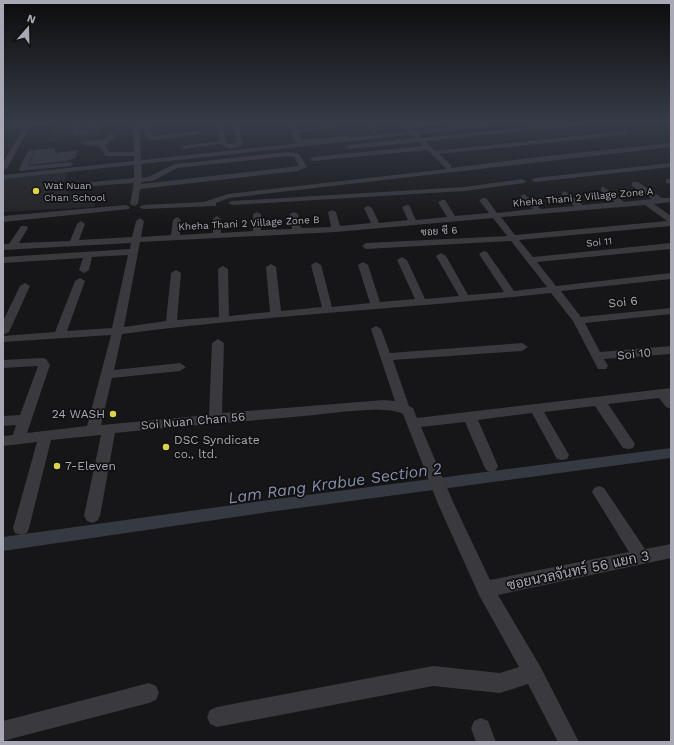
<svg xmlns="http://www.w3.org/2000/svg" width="674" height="745" font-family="'Work Sans',Sarabun,sans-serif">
  <rect width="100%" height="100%" fill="#161517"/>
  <path fill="#222224" d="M76 123H103L101 135 45 142 59 125Z
    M69 171 61 189 70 188 67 196 98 194 94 207 3 212V178Z"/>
  <path fill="#343942" d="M55 148V153L78 150 75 158 66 161 29 165 35 150Z"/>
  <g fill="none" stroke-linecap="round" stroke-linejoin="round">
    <path fill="#343942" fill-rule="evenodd" d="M488 123 490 126 3 179V175Z
      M671 448V458L269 512 3 551V537L269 500Z"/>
    <path stroke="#3f3f44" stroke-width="1" stroke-dasharray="1 1.5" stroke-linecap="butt" d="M632 132 671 129"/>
    <path fill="#39393e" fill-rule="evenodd" d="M27 123H63L30 127 7 168 3 170V162L24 128 3 130V126Z
      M70 123H76L79 132 86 130 94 123H100C93 132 85 137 74 134Z
      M133 123H139L142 178 148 177 175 164 288 152 299 154 307 167 297 171 140 189 138 204 134 206 130 204 134 183 79 187V183H82L134 178V156H107L105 155 99 146 84 145 81 143C88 138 98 143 107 138L108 134 111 132 114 134 113 139 105 145 109 152H134ZM288 156 294 157 299 166 141 184V182L153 181 177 168Z
      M143 123H149L152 136 196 131 199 133 196 135 151 140 145 136Z
      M215 123H221L227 144 237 143 232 123H238L243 145 230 149 221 144 181 149V147L183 146 220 141Z
      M288 123H294L297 130 337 125 340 127 298 133 301 140 347 136 350 138 347 140 301 144 295 141Z
      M365 123H371L378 133 377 134H373Z
      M400 123H446L443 125 411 127 422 138 568 123H588L585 125 425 141 435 151 625 131 628 133 625 135 439 154 451 165V168L546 156 671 143V147L229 198 216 203V206H213L143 209 139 207 143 205 204 202 228 194 447 169 427 150 313 161 310 159 313 157 423 146 419 142 349 149 346 147 349 145 415 138Z
      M31 149 34 151 28 166 70 162 74 164 70 166 20 171 19 169 28 151Z
      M671 163V167L535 182 531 180 535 178Z
      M522 179 526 181 525 183 464 191 232 205 228 203 232 201 464 187Z
      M666 179H671V184L666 183Z
      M632 182H638L662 198H671V202L654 204 671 216V226L519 240 533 257 671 243V249L537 262 556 286 671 273V279L561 291 581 317 671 308V314L585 323 600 352 671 346V354L604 359 608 366 606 369H598L573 321 551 293C408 309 265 315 122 334L114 370 180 363 186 367 180 371 112 378 101 425 209 415 212 343 218 339 224 343 222 413 384 400 395 401 371 329 376 326 381 329 390 353 522 343 528 347 522 351 393 360 409 406 413 408 417 418 671 388V409L666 407 659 398 608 404 635 444 633 448 628 449 623 448 595 406 544 412 569 455 567 459 562 460 557 459 532 413 478 420 498 466 496 470 491 472 486 470 484 466 465 422 421 427 454 504 490 580 629 552 592 492 594 488 599 486 604 488 645 549 671 544V558L498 595 540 666 579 742H558L528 684 500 693 433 686 217 727 210 724 207 717 210 710 217 707 433 666 500 673 519 667 479 595 438 504 403 414C385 405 337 413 315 415 249 421 182 426 115 433L100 516 97 521 92 523 87 521 84 516 101 435 51 440 29 528 27 533 21 535 15 533 13 528 37 442 3 446V436L13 435 16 425 3 426V416L20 415 38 366 3 368V360L42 358 46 359 50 365 27 433 87 426 111 335 3 342V336L55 332 75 281 80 278 85 281 67 331 112 328 128 255 92 257 89 270 84 273 79 270 83 258 3 263V257L130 249 131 243 3 250V244H9L21 226H27L28 228 19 243 70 241 77 224 81 221 85 224 79 240 132 237 136 221 140 218 144 221 141 237 171 235 173 220 177 217 181 220 180 235 213 233V219L217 216 221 219V233L253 231V214L257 212 261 214V230L292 229 290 214 294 212 298 214 301 228 331 227 328 212 332 210 336 212 340 226 371 223 364 208 368 206 372 208 379 223 408 220 402 207 406 205H409L416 220 447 217 438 202 442 200H445L455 216 489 213 479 200 483 198H486L497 213 533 209 520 196 524 194 541 209 574 206 561 193 565 191 583 205 615 202 601 191V187H604L624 202 652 199 632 186ZM645 205 667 221 515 235 501 217ZM493 218 507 236 366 243 362 246 366 249 511 241 547 287 514 291 487 252 484 251 479 254 504 292 468 295 446 256 441 253 436 256 459 296 425 299 407 260 402 257 397 260 415 299 380 302 368 265 363 262 358 265 370 303 332 307 321 265 316 262 311 265 322 307 281 311 276 267 271 264 266 267 270 312 229 316 228 269 223 266 218 269 219 317 177 320 181 273 176 270 171 273 166 321 124 327 140 242 336 232Z
      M126 205 130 207 129 209 3 222V216Z
      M25 283 30 286 9 332 3 335V321L20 286Z
      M149 683 156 686 159 693 156 700 149 703 3 741V721Z
      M481 718 488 721 496 742H476L471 728 474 721Z"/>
  </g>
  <linearGradient id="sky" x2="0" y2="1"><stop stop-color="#0c0c0d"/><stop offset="0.54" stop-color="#363b47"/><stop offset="1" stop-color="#363b47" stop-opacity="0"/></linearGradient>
  <rect width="674" height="227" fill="url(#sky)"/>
  <g fill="#dcd349" stroke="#111112" stroke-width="1.5">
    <circle cx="36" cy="191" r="4"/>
    <circle cx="113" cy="414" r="4"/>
    <circle cx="166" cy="447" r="4"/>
    <circle cx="57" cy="466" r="4"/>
  </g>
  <g text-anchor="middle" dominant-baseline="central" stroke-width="3.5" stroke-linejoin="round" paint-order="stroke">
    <g font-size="10" fill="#a9a9b5" stroke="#111112" text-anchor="start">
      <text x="44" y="185">Wat Nuan<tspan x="44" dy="12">Chan School</tspan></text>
    </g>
    <g font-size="10" fill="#a9a9b5" stroke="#111112">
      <text transform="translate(583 197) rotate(-5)">Kheha Thani 2 Village Zone A</text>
      <text transform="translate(249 223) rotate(-3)">Kheha Thani 2 Village Zone B</text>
      <text transform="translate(439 231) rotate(-3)">ซอย ซี 6</text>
      <text transform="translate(599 242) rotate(-6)">Soi 11</text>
    </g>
    <g font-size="12" fill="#a9a9b5" stroke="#111112">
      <text transform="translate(623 302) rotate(-6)">Soi 6</text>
      <text transform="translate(634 354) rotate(-6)">Soi 10</text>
      <text transform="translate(193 421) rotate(-5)">Soi Nuan Chan 56</text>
    </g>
    <g font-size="12" fill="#a9a9b5" stroke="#111112" text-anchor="start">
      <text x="105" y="414" text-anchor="end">24 WASH</text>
      <text x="174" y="440">DSC Syndicate<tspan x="174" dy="14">co., ltd.</tspan></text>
      <text x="65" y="466">7-Eleven</text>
    </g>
    <g font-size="14" fill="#a9a9b5" stroke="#111112">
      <text transform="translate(578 570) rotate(-12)">ซอยนวลจันทร์ 56 แยก 3</text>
    </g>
    <g font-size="16" font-style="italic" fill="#848fac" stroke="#111112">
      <text transform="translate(335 483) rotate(-8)">Lam Rang Krabue Section 2</text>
    </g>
  </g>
  <rect width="674" height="745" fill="none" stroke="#a9a9b5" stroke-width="8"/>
  <g transform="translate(28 28) rotate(20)" stroke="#111112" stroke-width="3" paint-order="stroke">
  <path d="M0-3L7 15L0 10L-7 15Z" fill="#a9a9b5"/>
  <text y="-6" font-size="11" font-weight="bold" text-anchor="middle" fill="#a9a9b5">N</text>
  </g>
</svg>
